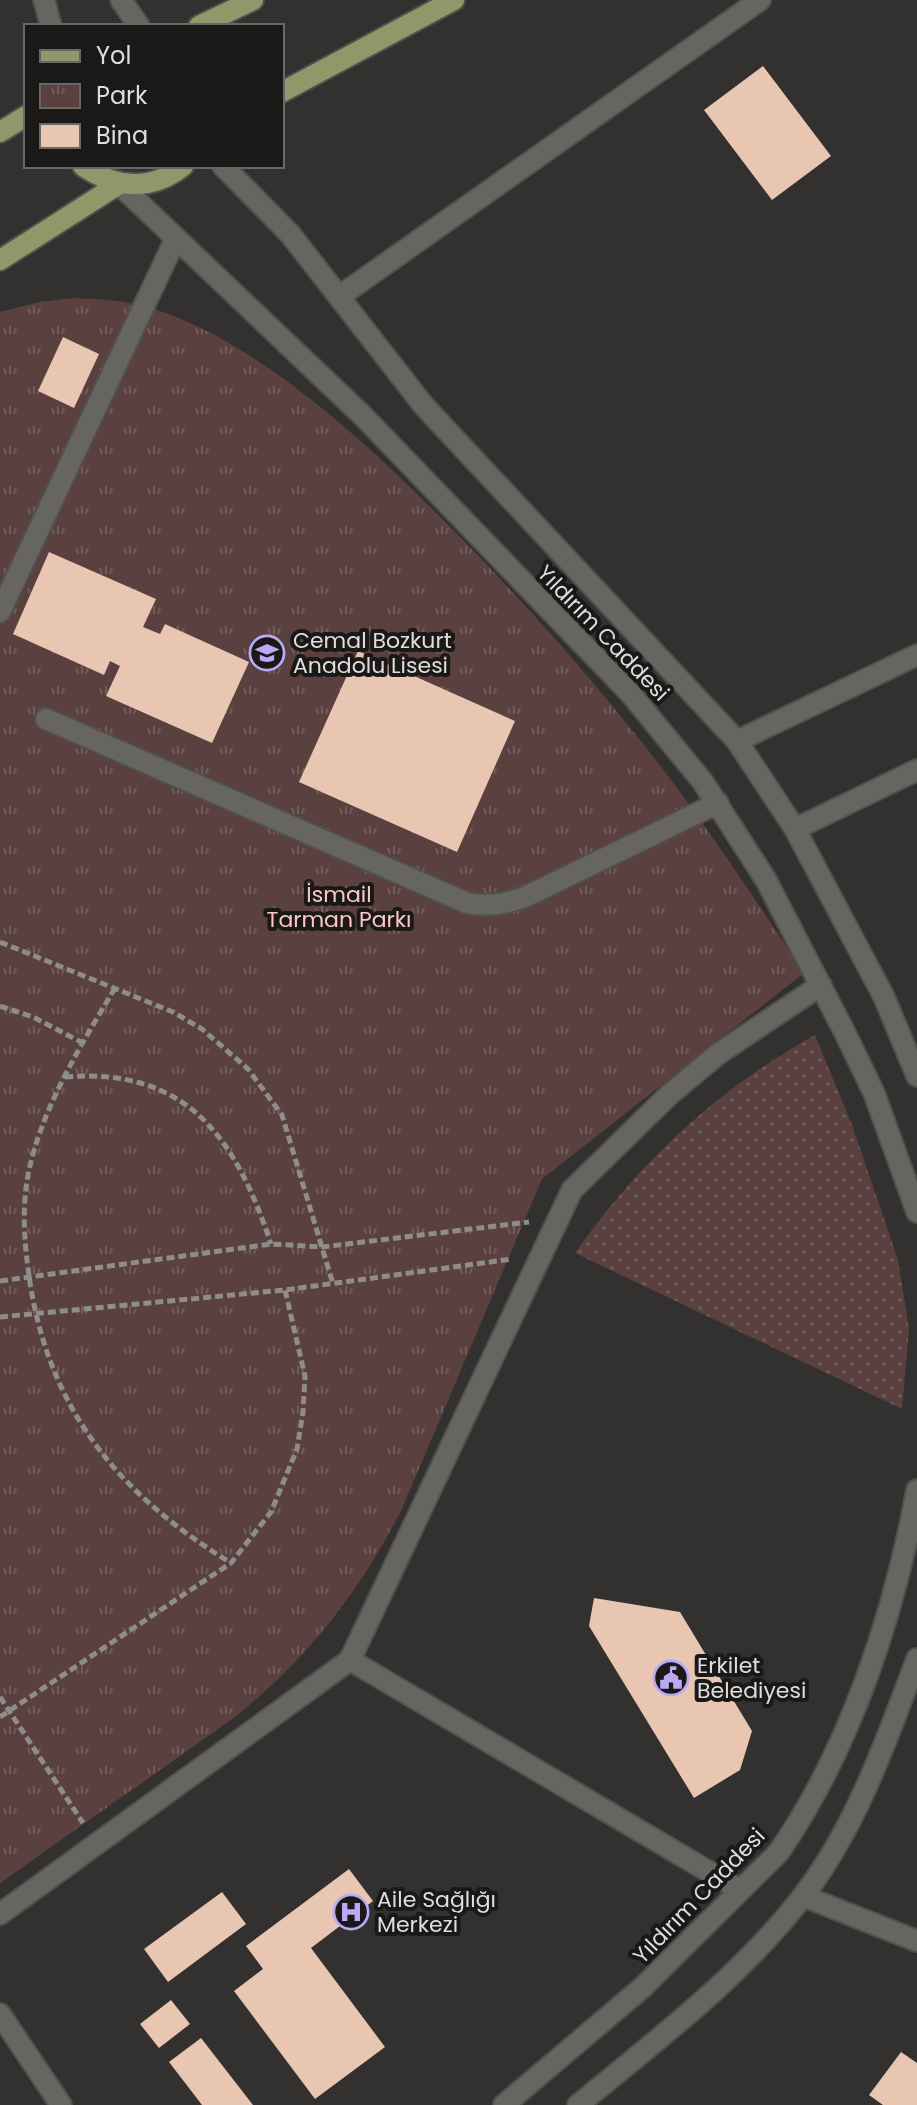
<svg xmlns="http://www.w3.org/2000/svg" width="917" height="2105" font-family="Poppins,sans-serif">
  <defs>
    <pattern id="grass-dots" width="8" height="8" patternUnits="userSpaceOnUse" patternTransform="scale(2)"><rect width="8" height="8" fill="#5a413f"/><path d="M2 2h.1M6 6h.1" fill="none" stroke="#715c5a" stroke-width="1.8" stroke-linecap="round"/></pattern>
    <pattern id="park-tufts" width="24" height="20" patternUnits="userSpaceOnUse" patternTransform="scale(2)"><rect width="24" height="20" fill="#5a413f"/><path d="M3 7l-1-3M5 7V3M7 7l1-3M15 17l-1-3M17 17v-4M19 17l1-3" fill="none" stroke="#715c5a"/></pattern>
  </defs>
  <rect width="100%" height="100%" fill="#33312f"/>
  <path fill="url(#grass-dots)" d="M815 1035 852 1125 898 1260 909 1329 902 1409 575 1253C640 1161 717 1090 815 1035Z"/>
  <path fill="url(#park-tufts)" d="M73 298C96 299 117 300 139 305 233 327 340 419 408 485 494 569 574 656 648 750 704 821 753 897 804 973L542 1179 401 1511C358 1594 305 1662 231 1720L0 1883V312L40 302Z"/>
  <path fill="#e8c6b1" d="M763 66 831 156 772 200 704 110Z
    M63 337 99 354 74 408 38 391Z
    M49 552 156 599 143 627 160 634 165 624 249 662 212 743 106 696 120 666 110 661 104 675 13 634Z
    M358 651 515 721 457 852 299 782Z
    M594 1598 680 1612 752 1731 740 1770 694 1798 589 1626Z
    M349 1869 373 1901 311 1948 385 2047 315 2099 234 1991 263 1969 246 1946Z
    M222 1892 246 1924 168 1982 144 1949Z
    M171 2000 190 2024 159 2048 140 2024Z
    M201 2038 253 2105H202L169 2062Z
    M901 2052 917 2063V2105H883L869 2095Z"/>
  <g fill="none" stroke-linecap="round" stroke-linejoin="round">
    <g stroke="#51504e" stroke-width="24">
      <path id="minor" d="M44 0 51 26
        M121 0 139 26
        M223 166 290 234 424 406 737 741 795 829 884 997 917 1076
        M119 184 363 416 630 693 703 782 766 880 845 1033 874 1093 917 1212
        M340 296 760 0
        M0 612 176 238
        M46 719 467 903C489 907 506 904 527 896L718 803
        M737 741 917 655
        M795 829 917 770
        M350 1660 740 1890
        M803 1896 917 1941
        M0 1914 350 1660 572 1190 670 1094 718 1054 821 985
        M0 2014 61 2105
        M504 2105 643 1987 779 1852C851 1747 894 1615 917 1490
        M578 2105C659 2038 750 1970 812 1884 860 1817 888 1735 917 1659"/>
    </g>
    <g stroke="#51504e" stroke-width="24">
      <path id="major" d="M199 26 253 0
        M282 92 454 0
        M0 132 26 116
        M83 166C115 188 151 192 183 166
        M0 260 119 184"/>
    </g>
    <path stroke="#8e8d8b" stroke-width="5" stroke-dasharray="8 4" stroke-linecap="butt" d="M0 942 173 1012 202 1029 248 1069 282 1115 333 1284
      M115 988C81 1045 41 1109 28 1175 21 1214 25 1250 31 1289 53 1416 123 1497 231 1563
      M0 1006 33 1017 83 1043
      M65 1077C188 1067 236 1139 271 1244
      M0 1281 271 1244 322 1247 529 1222
      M0 1317 285 1290 512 1259
      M0 1697 83 1823
      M0 1717 231 1563 271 1512 297 1449 303 1412 305 1376 285 1290"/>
    <use href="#minor" stroke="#666562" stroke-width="20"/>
    <use href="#major" stroke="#92976a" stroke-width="20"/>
  </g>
  <defs>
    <g id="school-ring" transform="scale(1.8)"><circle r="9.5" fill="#1a1918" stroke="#baaaf6" stroke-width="1.5"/><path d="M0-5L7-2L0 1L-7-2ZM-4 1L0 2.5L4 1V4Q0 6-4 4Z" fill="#baaaf6"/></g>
    <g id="civic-ring" transform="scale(1.8)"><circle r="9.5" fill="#1a1918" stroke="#baaaf6" stroke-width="1.5"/><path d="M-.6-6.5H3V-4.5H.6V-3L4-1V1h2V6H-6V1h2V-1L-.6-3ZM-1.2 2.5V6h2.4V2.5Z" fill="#baaaf6"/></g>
    <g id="hospital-ring" transform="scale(1.8)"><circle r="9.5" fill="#1a1918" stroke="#baaaf6" stroke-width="1.5"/><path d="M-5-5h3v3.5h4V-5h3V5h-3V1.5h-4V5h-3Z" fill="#baaaf6"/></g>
  </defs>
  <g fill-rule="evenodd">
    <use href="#school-ring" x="267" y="653"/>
    <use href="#civic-ring" x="671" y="1678"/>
    <use href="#hospital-ring" x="351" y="1912"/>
  </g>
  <g text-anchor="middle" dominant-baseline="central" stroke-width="8" stroke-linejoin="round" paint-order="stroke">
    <g font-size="22" fill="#dfdedd" stroke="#1a1918">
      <text transform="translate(603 633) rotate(46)">Yıldırım Caddesi</text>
      <text transform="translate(699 1896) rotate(-46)">Yıldırım Caddesi</text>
    </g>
    <g font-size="22" fill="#dfdedd" stroke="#1a1918" text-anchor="start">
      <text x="293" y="640">Cemal Bozkurt<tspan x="293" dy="25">Anadolu Lisesi</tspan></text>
      <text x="697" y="1665">Erkilet<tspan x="697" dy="25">Belediyesi</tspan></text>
      <text x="377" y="1899">Aile Sağlığı<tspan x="377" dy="25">Merkezi</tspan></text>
    </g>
    <g font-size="22" fill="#fcc7c2" stroke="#1a1918">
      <text x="339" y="894">İsmail<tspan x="339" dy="25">Tarman Parkı</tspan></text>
    </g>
  </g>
  <rect x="24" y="24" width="260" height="144" fill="#1a1918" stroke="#696867" stroke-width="2"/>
  <rect x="40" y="50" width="40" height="12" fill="#92976a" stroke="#696867" stroke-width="2"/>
  <text x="96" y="64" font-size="24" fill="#dfdedd">Yol</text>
  <rect x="40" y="84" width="40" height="24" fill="url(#park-tufts)" stroke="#696867" stroke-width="2"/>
  <text x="96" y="104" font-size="24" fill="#dfdedd">Park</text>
  <rect x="40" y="124" width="40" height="24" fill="#e8c6b1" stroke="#696867" stroke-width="2"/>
  <text x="96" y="144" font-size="24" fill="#dfdedd">Bina</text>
</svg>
